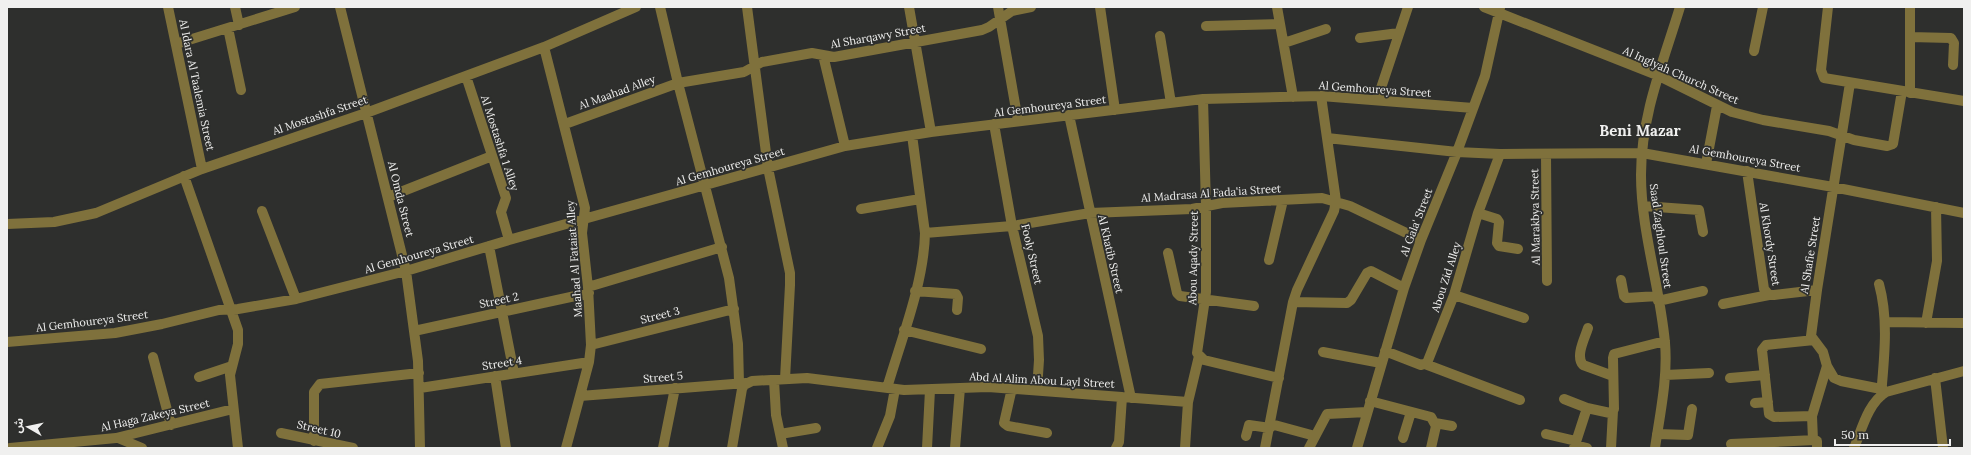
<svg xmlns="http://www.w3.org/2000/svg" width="1971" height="455" font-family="Lora,'Noto Sans Arabic',serif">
  <rect width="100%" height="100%" fill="#2e2f2d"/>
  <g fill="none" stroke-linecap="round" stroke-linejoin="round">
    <path stroke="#7f713c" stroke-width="10" d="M168 7 202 169
      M235 7 239 25
      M340 7 406 271 418 361 420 448
      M660 7 678 83 729 278 738 344 739 383
      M747 7 768 168 790 273V285L785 379
      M909 7 931 132
      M998 7 1018 121
      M1100 7 1115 110
      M1277 7 1293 97
      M1484 7 1657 75 1732 112 1763 120 1829 131 1854 140 1887 146 1893 144 1902 91
      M1828 7 1821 70 1824 78 1964 101
      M1910 7V93
      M1206 26 1280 24
      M228 28 241 90
      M1160 36 1171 103
      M1910 37 1951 38 1954 43 1953 65
      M1360 38 1399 33
      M1284 43 1326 29
      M176 44 295 7
      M544 47 585 208 582 233 588 287 591 345 589 362 566 448
      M1754 51 1763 7
      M823 55 845 146
      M466 76 506 198 501 212 509 240
      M1850 83 1817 290 1811 336 1823 352 1827 366 1834 378 1841 381 1881 389
      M1203 99 1206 206V292L1197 353 1204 360 1279 378
      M1377 100 1408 7
      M1069 115 1131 398
      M565 124 678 83 744 72 762 62 812 53 834 57 982 30 989 27 1012 11 1031 7
      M994 124 1012 226 1038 336 1039 360 1037 390
      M1327 138 1457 152 1500 154 1642 153 1833 187 1964 213
      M1546 154 1547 281
      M1706 164 1717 106
      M1747 171 1764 289 1769 295H1774L1817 290
      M184 176 238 330V344L230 375 238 448
      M388 197 492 156
      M1643 206 1699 210 1703 232
      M861 209 920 199
      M262 211 296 299
      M1478 213 1497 219 1499 222 1497 243 1499 246 1518 249
      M7 224 54 222 96 213 202 169 366 113 544 47 636 7
      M925 233 1012 226 1090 213 1192 209 1222 203 1322 198 1350 206 1421 240
      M489 246 514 373
      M1168 253 1177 293 1180 296 1254 306
      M1269 260 1283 200
      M1621 280 1624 296 1626 298 1658 296
      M1879 284C1889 320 1884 359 1881 396
      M588 287 722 247
      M915 291 956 294 958 298 957 310
      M1454 295 1524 318
      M1658 301 1703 291
      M1293 302 1347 303 1351 300 1367 273 1371 271 1404 288
      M1723 304 1769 295
      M1886 322 1964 323
      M1926 323 1937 261 1936 207
      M1588 328C1585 338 1575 356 1583 365L1613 376
      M904 330 981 349
      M414 331 589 293
      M7 342 115 333 162 324 219 310 238 309 296 299 406 271 509 240 845 146 931 132 1203 99 1321 96 1473 108
      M591 345 734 309
      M1385 351 1421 365 1427 363 1454 295 1478 213 1500 154
      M1323 352 1381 363
      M153 357 171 425
      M1425 364 1520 400
      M1665 375 1709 373
      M495 376 506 448
      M199 377 232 366
      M1730 378 1765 375
      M1935 378 1943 448
      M774 380 776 415 783 448
      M420 388 589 362
      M887 388C901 340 924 283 925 233L912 135
      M1012 388 1004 423 1008 426 1047 433
      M580 396 746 383
      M1564 399 1587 408
      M1370 401 1431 417 1436 426 1431 448
      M1755 403 1768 402
      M1812 416 1774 417 1769 414 1762 350 1766 345 1814 340
      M1435 423 1452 426
      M1271 424 1315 436
      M281 433 353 448
      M780 434 816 428
      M1546 434 1576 441
      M1657 434 1688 435 1692 409
      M1246 436 1249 425 1270 428
      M118 438 142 448
      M1403 438 1411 412
      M1813 440 1812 416 1827 366
      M314 441V392L320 384 419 373
      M1731 444 1815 440 1817 441V448
      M1575 445 1587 448
      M10 448 116 438 233 409
      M663 448 675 388
      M732 448 742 389 744 385 752 381 807 378 904 390 988 387 1188 402
      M877 448 890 416 895 389
      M927 448 930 390
      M955 448 960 388
      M1116 448 1119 442 1122 397
      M1185 448 1188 402 1199 356
      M1265 448 1293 302 1297 290 1334 211 1336 201 1321 96
      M1309 448 1327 414 1367 412
      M1357 448 1404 288 1421 240 1457 152 1485 76 1500 8
      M1574 448 1587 408 1610 413 1614 409 1613 358 1614 354 1665 341
      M1611 448 1613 411
      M1655 448C1660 414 1668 377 1665 343 1660 286 1641 231 1641 175 1641 115 1663 63 1680 7
      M1854 448C1862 429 1868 403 1886 392L1964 371"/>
  </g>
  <g text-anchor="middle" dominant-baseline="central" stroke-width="3.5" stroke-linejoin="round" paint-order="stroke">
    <g font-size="11" fill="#f0f0ef" stroke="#2e2f2d">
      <text transform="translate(878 36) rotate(-10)">Al Sharqawy Street</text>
      <text transform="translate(1681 75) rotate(24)">Al Inglyah Church Street</text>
      <text transform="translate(197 85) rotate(78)">Al Idara Al Taalemia Street</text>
      <text transform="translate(1375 89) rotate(4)">Al Gemhoureya Street</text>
      <text transform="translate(617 92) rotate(-20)">Al Maahad Alley</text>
      <text transform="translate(1050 106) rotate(-7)">Al Gemhoureya Street</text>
      <text transform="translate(320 115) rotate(-19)">Al Mostashfa Street</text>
      <text transform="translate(500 143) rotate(72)">Al Mostashfa 1 Alley</text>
      <text transform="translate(1745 158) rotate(10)">Al Gemhoureya Street</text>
      <text transform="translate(730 166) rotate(-16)">Al Gemhoureya Street</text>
      <text transform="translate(1211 193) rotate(-4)">Al Madrasa Al Fada'ia Street</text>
      <text transform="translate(401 199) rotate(76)">Al Omda Street</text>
      <text transform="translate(1535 217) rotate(-91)">Al Marakbya Street</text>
      <text transform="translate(1416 222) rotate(-69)">Al Gala' Street</text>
      <text transform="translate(1661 236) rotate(82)">Saad Zaghloul Street</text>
      <text transform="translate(1770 244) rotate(81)">Al Khordy Street</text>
      <text transform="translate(419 254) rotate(-16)">Al Gemhoureya Street</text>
      <text transform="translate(1032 254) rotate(77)">Fooly Street</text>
      <text transform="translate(1111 254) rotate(77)">Al Khatib Street</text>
      <text transform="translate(1810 255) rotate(-81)">Al Shafie Street</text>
      <text transform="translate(1193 258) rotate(-89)">Abou Aqady Street</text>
      <text transform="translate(574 259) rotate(-94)">Maahad Al Fataiat Alley</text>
      <text transform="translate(1446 277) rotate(-72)">Abou Zid Alley</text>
      <text transform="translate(499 300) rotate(-12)">Street 2</text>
      <text transform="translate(660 315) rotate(-14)">Street 3</text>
      <text transform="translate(92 321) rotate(-7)">Al Gemhoureya Street</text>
      <text transform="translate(502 363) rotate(-9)">Street 4</text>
      <text transform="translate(663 377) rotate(-5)">Street 5</text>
      <text transform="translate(1042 380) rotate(3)">Abd Al Alim Abou Layl Street</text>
      <text transform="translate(155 415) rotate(-13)">Al Haga Zakeya Street</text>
      <text transform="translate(319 429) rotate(13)">Street 10</text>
    </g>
    <g font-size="15" font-weight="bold" fill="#f0f0ef" stroke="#2e2f2d">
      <text x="1640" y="130">Beni Mazar</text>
    </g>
  </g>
  <rect width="1971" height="455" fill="none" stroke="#f0f0ef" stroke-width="16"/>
  <g transform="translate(28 427) rotate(279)" stroke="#2e2f2d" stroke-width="3" paint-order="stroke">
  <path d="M0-3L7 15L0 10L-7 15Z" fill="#f0f0ef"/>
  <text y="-6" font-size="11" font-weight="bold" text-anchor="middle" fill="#f0f0ef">ش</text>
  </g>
  <path d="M1835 439v6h115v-6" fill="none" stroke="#f0f0ef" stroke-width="2"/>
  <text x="1841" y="439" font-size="12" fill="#f0f0ef" stroke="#2e2f2d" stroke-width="3" paint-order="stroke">50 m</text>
</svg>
